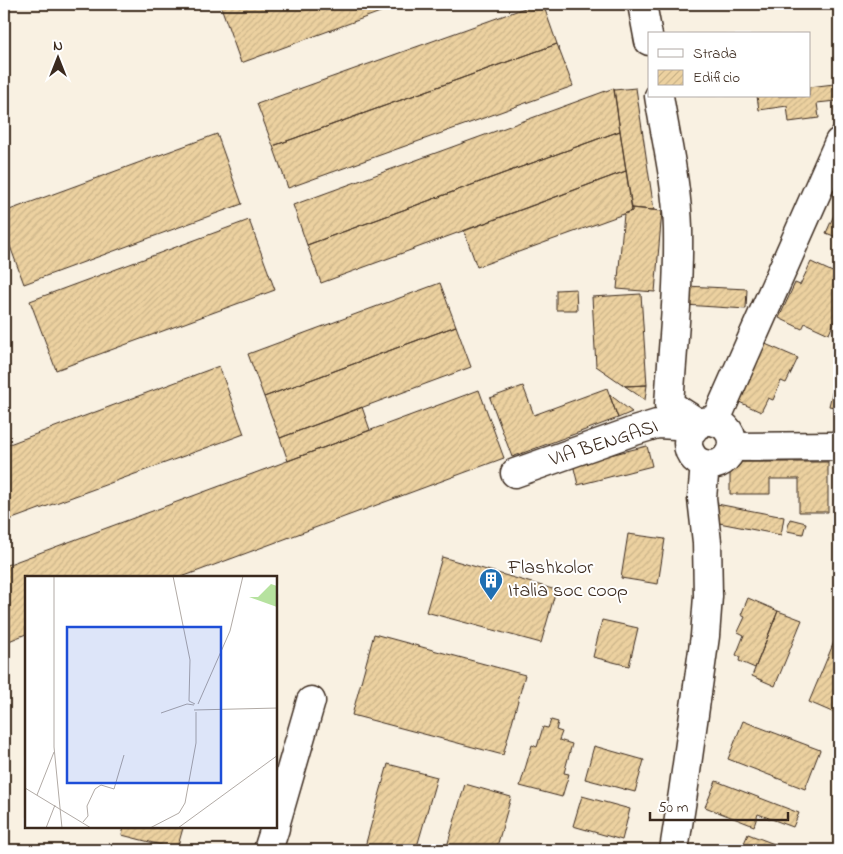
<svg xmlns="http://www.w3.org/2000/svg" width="843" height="854" font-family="'Indie Flower',sans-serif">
  <defs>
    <pattern id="building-hatch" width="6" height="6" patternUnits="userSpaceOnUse" patternTransform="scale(1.25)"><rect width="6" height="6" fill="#ecd1a0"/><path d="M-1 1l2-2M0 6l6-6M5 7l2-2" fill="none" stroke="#cbb489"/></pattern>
  </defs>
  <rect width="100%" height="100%" fill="#fff"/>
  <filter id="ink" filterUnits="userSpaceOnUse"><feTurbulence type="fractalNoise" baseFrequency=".02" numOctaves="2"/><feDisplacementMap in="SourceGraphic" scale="10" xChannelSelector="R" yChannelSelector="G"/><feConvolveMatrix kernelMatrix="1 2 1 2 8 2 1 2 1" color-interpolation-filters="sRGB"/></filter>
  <g filter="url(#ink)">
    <path fill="#f9f1e2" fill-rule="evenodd" d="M4 4H839V850H4ZM649 34H809V96H649ZM26 578H276V828H26Z"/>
    <path fill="url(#building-hatch)" stroke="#3b2a1e" d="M220 4H402L241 63Z
      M536 4H543L557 44 273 146 257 104Z
      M557 44 573 86 288 188 273 146Z
      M834 84 836 101 817 103 819 118 789 122 787 106 759 110 757 96H809V87Z
      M614 88 620 131 307 245 293 205Z
      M636 88 654 210 632 208 620 131 614 90Z
      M620 131 626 171 321 283 307 245Z
      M217 134 242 204 24 284 4 230V212Z
      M626 171 632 211 477 267 464 231Z
      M838 206 839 207V238L826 233Z
      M632 208 662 211 655 292 617 289 624 214 632 211Z
      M249 220 275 290 56 370 30 301Z
      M811 262 839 275V310L829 334 805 323 802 329 779 318 795 283 800 285Z
      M440 283 456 326 264 397 248 354Z
      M686 286 747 289 746 309 685 305Z
      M576 289 577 310H556V290Z
      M641 294 647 385 625 386 596 366 592 297Z
      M456 326 471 367 280 438 264 397Z
      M763 343 798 358 786 383 781 381 773 400 768 398 761 412 737 401Z
      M219 366 244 434 4 522V446Z
      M836 377 839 378V408L829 406Z
      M647 385 645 400 625 386Z
      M523 386 534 415 607 388 618 418 512 457 490 398Z
      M479 390 504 458 179 578H26V634L4 643V566Z
      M609 394 632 412 618 418Z
      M362 407 370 430 288 461 280 438Z
      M647 446 652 466 578 485 573 464Z
      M736 462H828V512H799V479H770V494H730V472Z
      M717 504 784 517 781 535 714 522Z
      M790 519 806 523 803 534 787 531Z
      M628 534 665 539 658 584 621 578Z
      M442 557 556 590 541 643 426 612Z
      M748 598 778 611 755 668 739 661 740 657 736 655 744 635 738 632 745 617 741 615Z
      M778 611 802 620 775 686 752 676Z
      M602 620 638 628 629 666 593 657Z
      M374 634 525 675 503 755 352 715Z
      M834 642 839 645V715L809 702Z
      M551 720 558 722 556 730 562 732 559 740 572 744 564 773 569 774 562 797 520 786 532 745 537 747 543 727 548 728Z
      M743 721 820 750 805 789 728 759Z
      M594 746 644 760 635 792 585 779Z
      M388 764 437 777 416 850H364Z
      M716 781 799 813 793 827 758 814 754 826 705 807Z
      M465 784 511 797 496 850H446Z
      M582 796 630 809 622 840 573 826Z
      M124 828H183L177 849 122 835Z
      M748 834 790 850H741Z"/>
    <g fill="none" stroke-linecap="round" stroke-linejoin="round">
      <g stroke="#3b2a1e" stroke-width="31">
        <path id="minor" d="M642 4 649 41
          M659 96C666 140 677 184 678 229 679 287 673 346 669 404L700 424
          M688 443a22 22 0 1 1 44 0a22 22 0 1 1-44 0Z
          M715 422 839 142
          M732 447 839 446
          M515 473 631 432 657 424 676 425 693 430
          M276 822 311 701
          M268 850 275 828
          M674 850 683 793 705 636 708 596 707 542 702 498 705 464"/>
      </g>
      <use href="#minor" stroke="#fff" stroke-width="28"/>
    </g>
  </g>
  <defs>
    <g id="building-pin" transform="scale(1.25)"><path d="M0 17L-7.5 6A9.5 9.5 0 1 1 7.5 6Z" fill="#1f6fb2" stroke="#fff"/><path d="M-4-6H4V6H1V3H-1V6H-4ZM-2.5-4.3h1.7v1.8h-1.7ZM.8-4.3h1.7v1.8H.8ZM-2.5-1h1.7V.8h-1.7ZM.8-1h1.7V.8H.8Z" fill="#fff"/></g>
  </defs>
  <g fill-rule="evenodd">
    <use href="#building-pin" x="491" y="580"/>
  </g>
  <g text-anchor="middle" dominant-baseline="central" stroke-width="4" stroke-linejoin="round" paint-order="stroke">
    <g font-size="20" fill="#3b2a1e" stroke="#fff">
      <text transform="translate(604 444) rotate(-18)">VIA BENGASI</text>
    </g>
    <g font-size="20" fill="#3b2a1e" stroke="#fff" text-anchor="start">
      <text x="508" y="568">Flashkolor<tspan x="508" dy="23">Italia soc coop</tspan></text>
    </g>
  </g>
  <g transform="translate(25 576)">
    <rect width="252" height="252" fill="#fff"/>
    <path d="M246 8 252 10V31L224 21H233Z" fill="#b6e29f"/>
    <path fill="none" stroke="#b1aaa5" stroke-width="1" d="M29 0V171L37 252M148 0 165 84 164 125 170 128M173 128 205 55 218 0M169 134 253 132M136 137 162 128 169 129M0 212 66 252M12 219 29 176M58 246 63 240 62 230 70 213 76 209 89 213 99 179M21 252 30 229M125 252 154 237 160 227 171 167V136M153 252 253 179"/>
    <path fill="#1d4ed8" fill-opacity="0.15" stroke="#1d4ed8" stroke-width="2.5" d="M42 51H196V207H42Z"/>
    <rect width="252" height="252" fill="none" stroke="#3b2a1e" stroke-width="2.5"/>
  </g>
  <rect width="843" height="854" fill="none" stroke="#fff" stroke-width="20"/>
  <rect x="10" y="10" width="823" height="834" fill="none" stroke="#3b2a1e" stroke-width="2" filter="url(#ink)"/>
  <rect x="648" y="32" width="162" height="65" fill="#ffffff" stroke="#b1aaa5"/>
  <rect x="658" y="49" width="25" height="8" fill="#ffffff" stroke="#b1aaa5"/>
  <text x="693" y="58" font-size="15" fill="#3b2a1e">Strada</text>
  <rect x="658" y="70" width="25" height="15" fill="url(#building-hatch)" stroke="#b1aaa5"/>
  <text x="693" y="82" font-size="15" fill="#3b2a1e">Edificio</text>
  <g transform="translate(58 58)" stroke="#ffffff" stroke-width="4" paint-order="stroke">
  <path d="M0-4L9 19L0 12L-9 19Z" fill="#3b2a1e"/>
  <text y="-8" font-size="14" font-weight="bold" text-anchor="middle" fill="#3b2a1e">N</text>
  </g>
  <path d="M650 812v8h138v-8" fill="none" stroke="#3b2a1e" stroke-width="2.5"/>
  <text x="658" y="812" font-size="15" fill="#3b2a1e" stroke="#ffffff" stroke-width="4" paint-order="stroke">50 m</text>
</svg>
